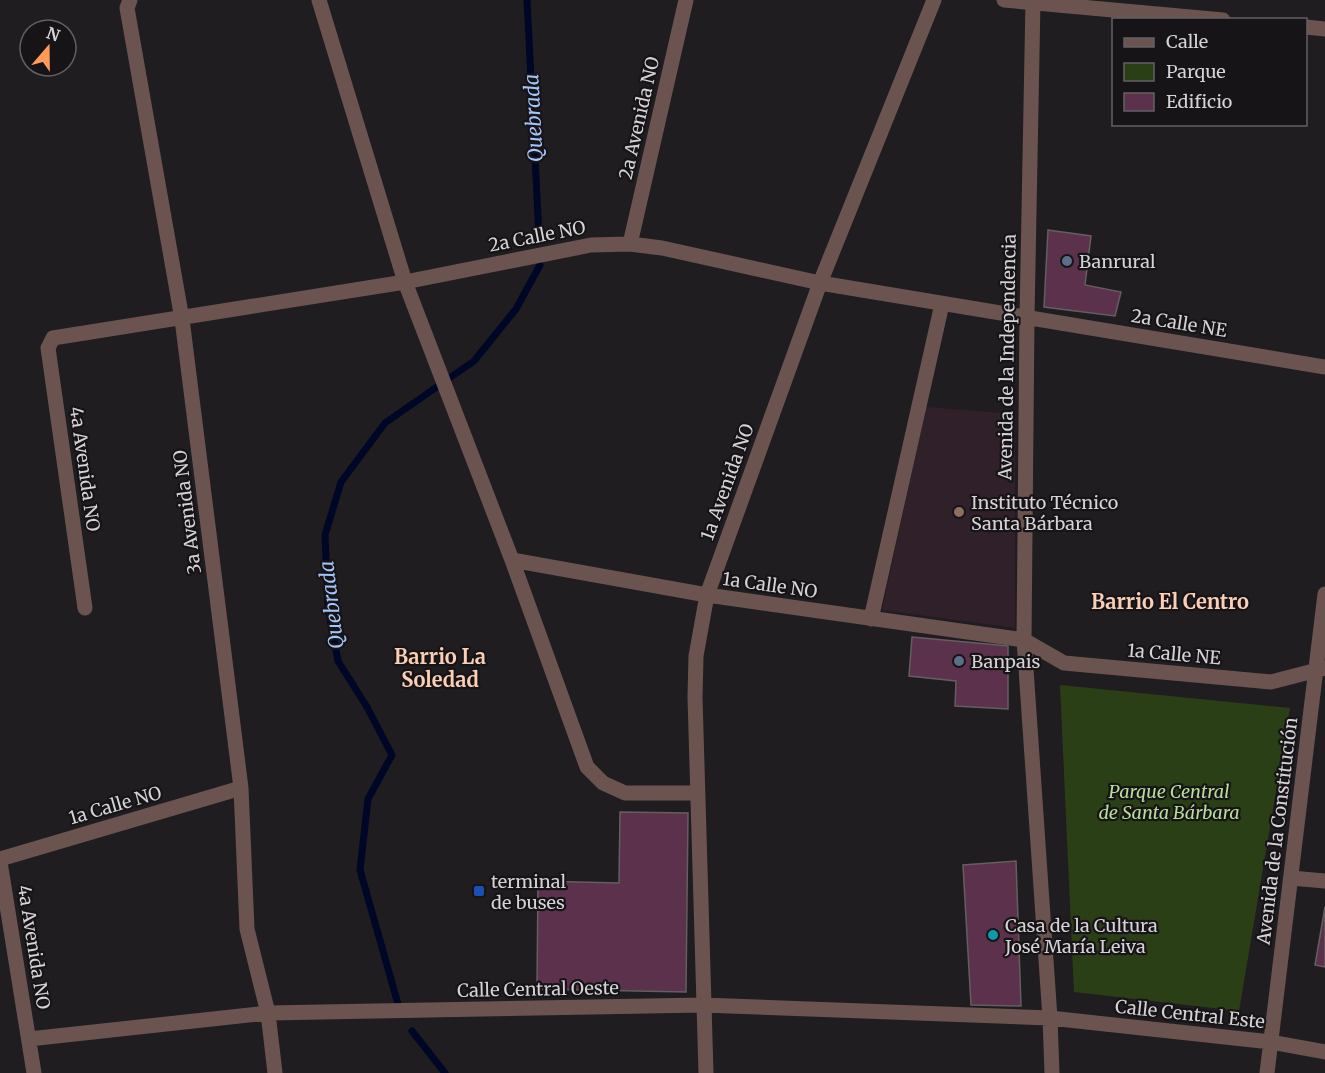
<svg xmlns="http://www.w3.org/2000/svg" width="1325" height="1073" font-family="Merriweather,serif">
  <rect width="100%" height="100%" fill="#201d21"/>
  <path fill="#302029" d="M926 407 1015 414V628L882 610Z"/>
  <path fill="#2b3f16" d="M1060 685 1290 708 1239 1011 1074 992Z"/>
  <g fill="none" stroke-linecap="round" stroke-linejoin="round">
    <path stroke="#000626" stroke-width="7" d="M527 0 539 236
      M398 1004 360 870 368 799 392 755 367 707 338 661 328 607 325 535 341 482 385 423 474 361 516 309 540 265
      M412 1031 445 1073"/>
  </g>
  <path fill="#5c314b" stroke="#645e61" stroke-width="1.5" d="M1048 230 1091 236 1085 285 1121 292 1115 316 1044 307Z
    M912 637 1008 646V709L955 706 956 681 909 676Z
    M620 812 688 813 686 992 537 989 538 881 619 883Z
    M1016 861 1021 1006 971 1005 963 865Z
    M1325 907V967L1315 965Z"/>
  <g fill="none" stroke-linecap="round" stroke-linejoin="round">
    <path stroke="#6b544f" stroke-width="15" d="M130 0 127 8 182 319 241 788 247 929 268 1013 275 1073
      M319 0 405 282 512 560 587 767 603 783 625 793H696
      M1004 0 1223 20
      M1033 0 1027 318 1024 640 1050 1018 1052 1073
      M1306 27 1325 29
      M630 244 686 0
      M512 560 707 595 1024 640 1064 663 1271 682 1325 668
      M85 608 48 348 53 338 405 282 591 245 630 244 662 248 820 283 1325 367
      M871 619 942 304
      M0 859 241 788
      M0 862 34 1073
      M1291 878 1325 881
      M29 1039 268 1013 703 1005 1050 1018 1271 1042 1325 1052
      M706 1073 695 697 696 656 707 595 820 283 934 0
      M1267 1073 1325 594"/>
  </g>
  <g fill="#5c6f8a" stroke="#171418" stroke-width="2">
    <circle cx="1067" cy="261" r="6"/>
    <circle cx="959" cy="661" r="6"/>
  </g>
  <circle fill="#8d6e63" stroke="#171418" stroke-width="2" cx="959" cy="512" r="6"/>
  <rect fill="#1a4fb4" stroke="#171418" stroke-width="2" x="473" y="885" width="12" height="12" rx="3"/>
  <circle fill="#0f9aa8" stroke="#171418" stroke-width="2" cx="993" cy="935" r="6"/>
  <g text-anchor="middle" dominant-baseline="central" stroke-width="4.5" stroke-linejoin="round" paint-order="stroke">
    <g font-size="18" fill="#d5d3d5" stroke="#171418">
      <text transform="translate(639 118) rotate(-77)">2a Avenida NO</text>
      <text transform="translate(537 236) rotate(-11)">2a Calle NO</text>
      <text transform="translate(1179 323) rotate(9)">2a Calle NE</text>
      <text transform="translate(1007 357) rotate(-89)">Avenida de la Independencia</text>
      <text transform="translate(85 469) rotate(82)">4a Avenida NO</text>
      <text transform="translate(727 482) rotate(-70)">1a Avenida NO</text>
      <text transform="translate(187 512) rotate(-97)">3a Avenida NO</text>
      <text transform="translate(770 585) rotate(8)">1a Calle NO</text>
      <text transform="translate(1174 654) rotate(5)">1a Calle NE</text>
      <text transform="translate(115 805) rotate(-16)">1a Calle NO</text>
      <text transform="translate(1277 831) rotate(-83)">Avenida de la Constitución</text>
      <text transform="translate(34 947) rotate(81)">4a Avenida NO</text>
      <text transform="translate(538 989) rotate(-1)">Calle Central Oeste</text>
      <text transform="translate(1190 1014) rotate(6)">Calle Central Este</text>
    </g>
    <g font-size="18" fill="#d5d3d5" stroke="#171418" text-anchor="start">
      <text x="1079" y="261">Banrural</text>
      <text x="971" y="502">Instituto Técnico<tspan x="971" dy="21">Santa Bárbara</tspan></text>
      <text x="971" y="661">Banpais</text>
      <text x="491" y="881">terminal<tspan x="491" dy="21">de buses</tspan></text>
      <text x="1005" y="925">Casa de la Cultura<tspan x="1005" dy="21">José María Leiva</tspan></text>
    </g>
    <g font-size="18" font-style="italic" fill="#b8de97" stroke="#171418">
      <text x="1169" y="791">Parque Central<tspan x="1169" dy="21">de Santa Bárbara</tspan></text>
    </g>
    <g font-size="20" font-style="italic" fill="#a3c6f9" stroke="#171418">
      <text transform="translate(533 118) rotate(-93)">Quebrada</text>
      <text transform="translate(331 605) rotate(-97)">Quebrada</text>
    </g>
    <g font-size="20" font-weight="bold" fill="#facfb5" stroke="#171418">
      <text x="1170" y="601">Barrio El Centro</text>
      <text x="440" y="656">Barrio La<tspan x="440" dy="23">Soledad</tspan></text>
    </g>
  </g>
  <rect x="1112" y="18" width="195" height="108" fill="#171418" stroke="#636064" stroke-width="1.5"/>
  <rect x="1124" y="38" width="30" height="9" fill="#6b544f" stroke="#636064" stroke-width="1.5"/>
  <text x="1166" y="48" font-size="18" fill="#d5d3d5">Calle</text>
  <rect x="1124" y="63" width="30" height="18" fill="#2b3f16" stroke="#636064" stroke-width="1.5"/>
  <text x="1166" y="78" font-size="18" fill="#d5d3d5">Parque</text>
  <rect x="1124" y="93" width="30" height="18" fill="#5c314b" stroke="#636064" stroke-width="1.5"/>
  <text x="1166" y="108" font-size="18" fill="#d5d3d5">Edificio</text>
  <g transform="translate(48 48) rotate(20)"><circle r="28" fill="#171418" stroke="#636064" stroke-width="1.5"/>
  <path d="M0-4.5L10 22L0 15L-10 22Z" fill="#fe9b59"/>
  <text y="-9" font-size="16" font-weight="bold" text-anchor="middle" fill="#d5d3d5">N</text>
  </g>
</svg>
